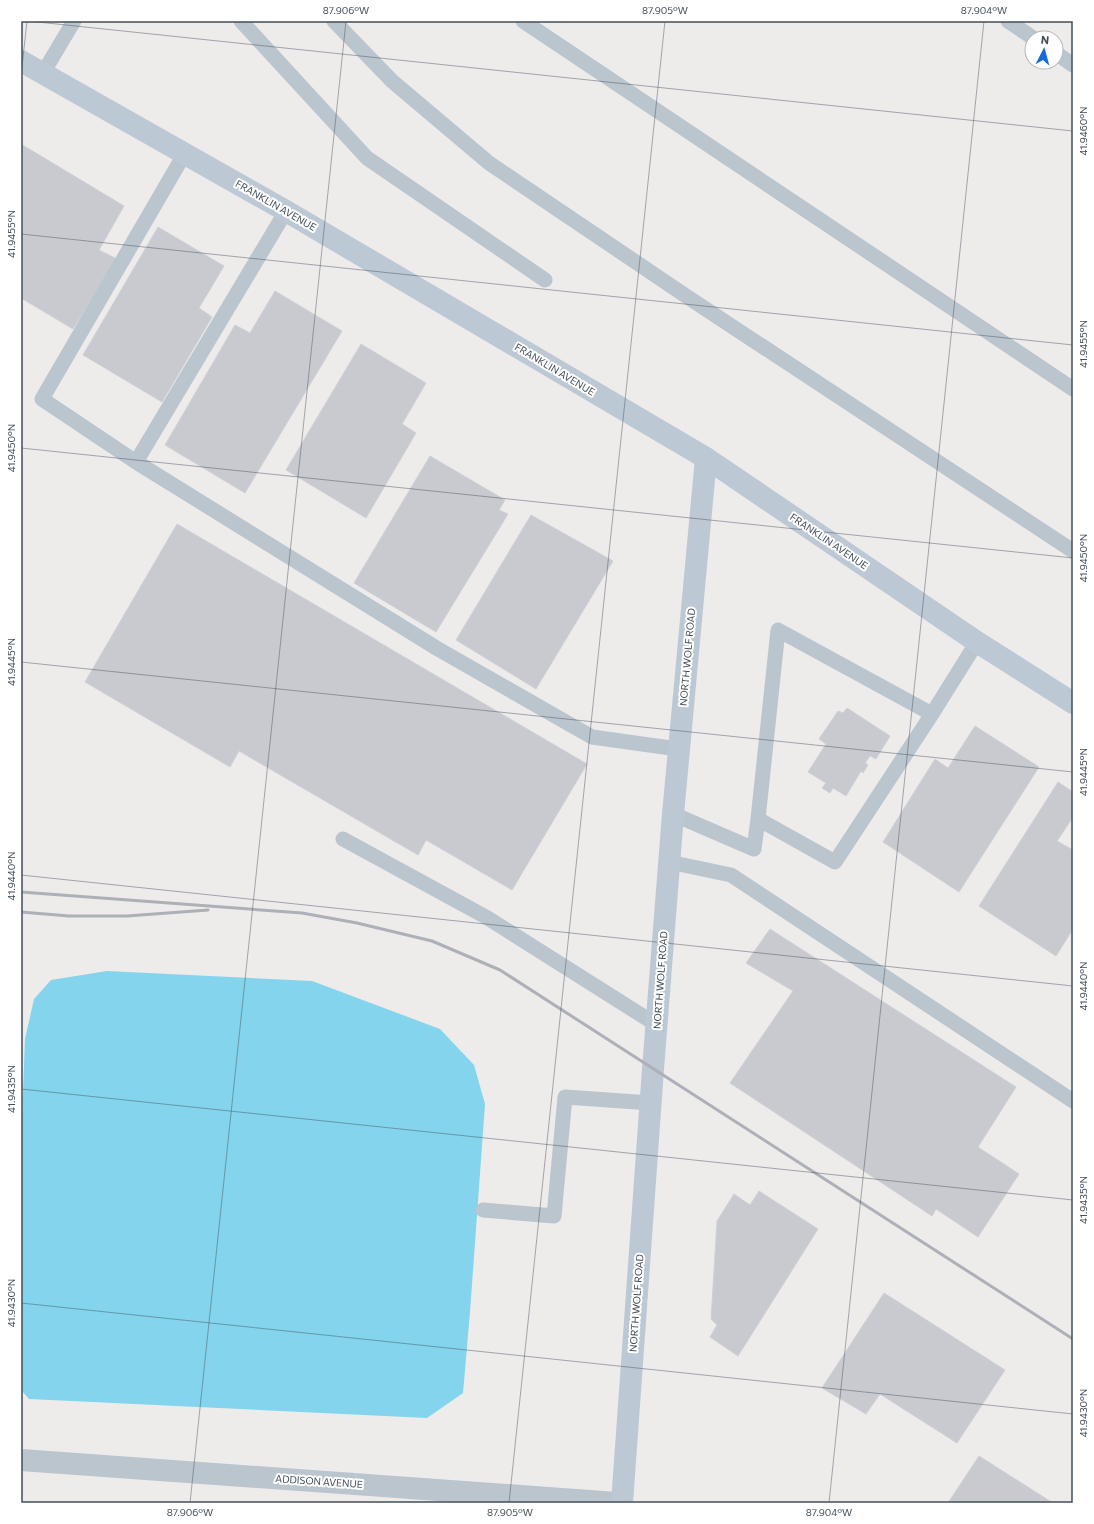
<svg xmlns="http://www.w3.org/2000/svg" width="1094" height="1524" font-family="Commissioner,sans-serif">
  <rect width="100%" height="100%" fill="#eeebeb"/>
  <path fill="#83d4ec" d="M107 971 312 981 440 1029 474 1065 485 1104 470 1312 463 1393 427 1418 29 1399 21 1390V1145L25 1039 34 999 51 980Z"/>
  <path fill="#c8cad0" stroke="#cfd1d7" d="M21 144 124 206 99 250 117 259 73 329 21 298Z
    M158 227 224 266 199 308 212 317 162 402 83 355Z
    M275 291 342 331 245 493 165 445 235 325 250 333Z
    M361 344 426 383 402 424 416 433 366 518 286 470Z
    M430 456 505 500 499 510 508 514 436 632 354 583Z
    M531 515 613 561 536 689 456 640Z
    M177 524 587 764 512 890 426 840 418 855 239 751 230 767 85 682Z
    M847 708 890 736 876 759 870 756 865 763 868 765 863 773 861 771 846 796 833 788 830 793 822 788 826 783 808 772 826 744 819 739 838 711 843 713Z
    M975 726 1039 767 959 892 883 842 935 759 948 768Z
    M1058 782 1073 792V817L1057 841 1073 850V929L1056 956 979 906Z
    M770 929 1016 1087 978 1147 1019 1174 978 1237 936 1209 932 1216 730 1083 793 991 746 963Z
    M759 1191 818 1229 738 1356 710 1337 717 1325 711 1319 717 1221 734 1194 750 1205Z
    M884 1293 1005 1370 957 1443 880 1394 866 1414 822 1388Z
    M979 1456 1053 1503H948Z"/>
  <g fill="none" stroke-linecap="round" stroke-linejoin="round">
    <path stroke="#bbc5ce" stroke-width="15" d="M241 21 367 158 545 280
      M334 21 392 81 489 163 686 296 1073 551
      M523 21 1073 389
      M1008 21 1033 38
      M1056 53 1073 65
      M43 73 74 21
      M185 153 42 399 136 462 438 649 592 737 678 749
      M136 462 286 211
      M673 814 754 849 758 819 835 862 932 714 977 642
      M758 819 778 630 932 714
      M343 839 486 917 657 1025
      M669 862 731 875 1073 1101
      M483 1210 554 1216 565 1097 651 1103"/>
    <path stroke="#bbc5ce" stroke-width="22" d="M21 1460 617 1503"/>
    <path stroke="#bdc8d5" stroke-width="22" d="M21 61 286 211 706 458 977 642 1073 703
      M622 1503 653 1069 673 814 706 458"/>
    <path stroke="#adb0b6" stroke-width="3" d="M21 892 302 913 357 923 432 941 500 970 1073 1339
      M21 912 69 916H127L208 910"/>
  </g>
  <path fill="none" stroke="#434e59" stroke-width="1" stroke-opacity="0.45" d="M28 21 1073 131M21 76 27 21M21 234 1073 345M21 448 1073 558M21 662 1073 772M21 875 1073 986M21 1089 1073 1200M21 1303 1073 1414M190 1503 346 21M509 1503 665 21M829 1503 984 21"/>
  <g text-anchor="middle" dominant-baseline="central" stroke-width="4" stroke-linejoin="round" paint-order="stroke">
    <g font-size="10" fill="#434e59" stroke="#fff">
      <text transform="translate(276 205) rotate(30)">FRANKLIN AVENUE</text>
      <text transform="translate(555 369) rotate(31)">FRANKLIN AVENUE</text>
      <text transform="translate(829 541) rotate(34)">FRANKLIN AVENUE</text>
      <text transform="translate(687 657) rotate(-85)">NORTH WOLF ROAD</text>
      <text transform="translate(660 980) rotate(-86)">NORTH WOLF ROAD</text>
      <text transform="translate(636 1303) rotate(-86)">NORTH WOLF ROAD</text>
      <text transform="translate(319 1481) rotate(4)">ADDISON AVENUE</text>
    </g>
  </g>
  <rect width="1094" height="1524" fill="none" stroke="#ffffff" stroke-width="44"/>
  <g transform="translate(1044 50) rotate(6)"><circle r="19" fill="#ffffff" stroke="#b4b8bd"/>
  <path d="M0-3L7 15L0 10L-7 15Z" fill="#1669dd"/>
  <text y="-6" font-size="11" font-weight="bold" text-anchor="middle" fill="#434e59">N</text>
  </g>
  <rect x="22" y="22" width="1050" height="1480" fill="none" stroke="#434e59" stroke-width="1.5"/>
  <g font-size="10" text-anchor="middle" fill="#434e59">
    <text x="346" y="14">87.906°W</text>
    <text x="665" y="14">87.905°W</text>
    <text x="984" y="14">87.904°W</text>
    <text transform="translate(1083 131) rotate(-90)" y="4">41.9460°N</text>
    <text transform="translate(11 234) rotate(-90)" y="4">41.9455°N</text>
    <text transform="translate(1083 344) rotate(-90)" y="4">41.9455°N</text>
    <text transform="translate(11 448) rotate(-90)" y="4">41.9450°N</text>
    <text transform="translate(1083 558) rotate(-90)" y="4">41.9450°N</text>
    <text transform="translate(11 662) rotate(-90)" y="4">41.9445°N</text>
    <text transform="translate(1083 772) rotate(-90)" y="4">41.9445°N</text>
    <text transform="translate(11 876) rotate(-90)" y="4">41.9440°N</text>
    <text transform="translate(1083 986) rotate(-90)" y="4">41.9440°N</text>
    <text transform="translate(11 1089) rotate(-90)" y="4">41.9435°N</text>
    <text transform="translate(1083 1200) rotate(-90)" y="4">41.9435°N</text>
    <text transform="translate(11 1303) rotate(-90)" y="4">41.9430°N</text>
    <text transform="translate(1083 1413) rotate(-90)" y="4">41.9430°N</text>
    <text x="190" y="1516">87.906°W</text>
    <text x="510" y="1516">87.905°W</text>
    <text x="829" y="1516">87.904°W</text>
  </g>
</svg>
